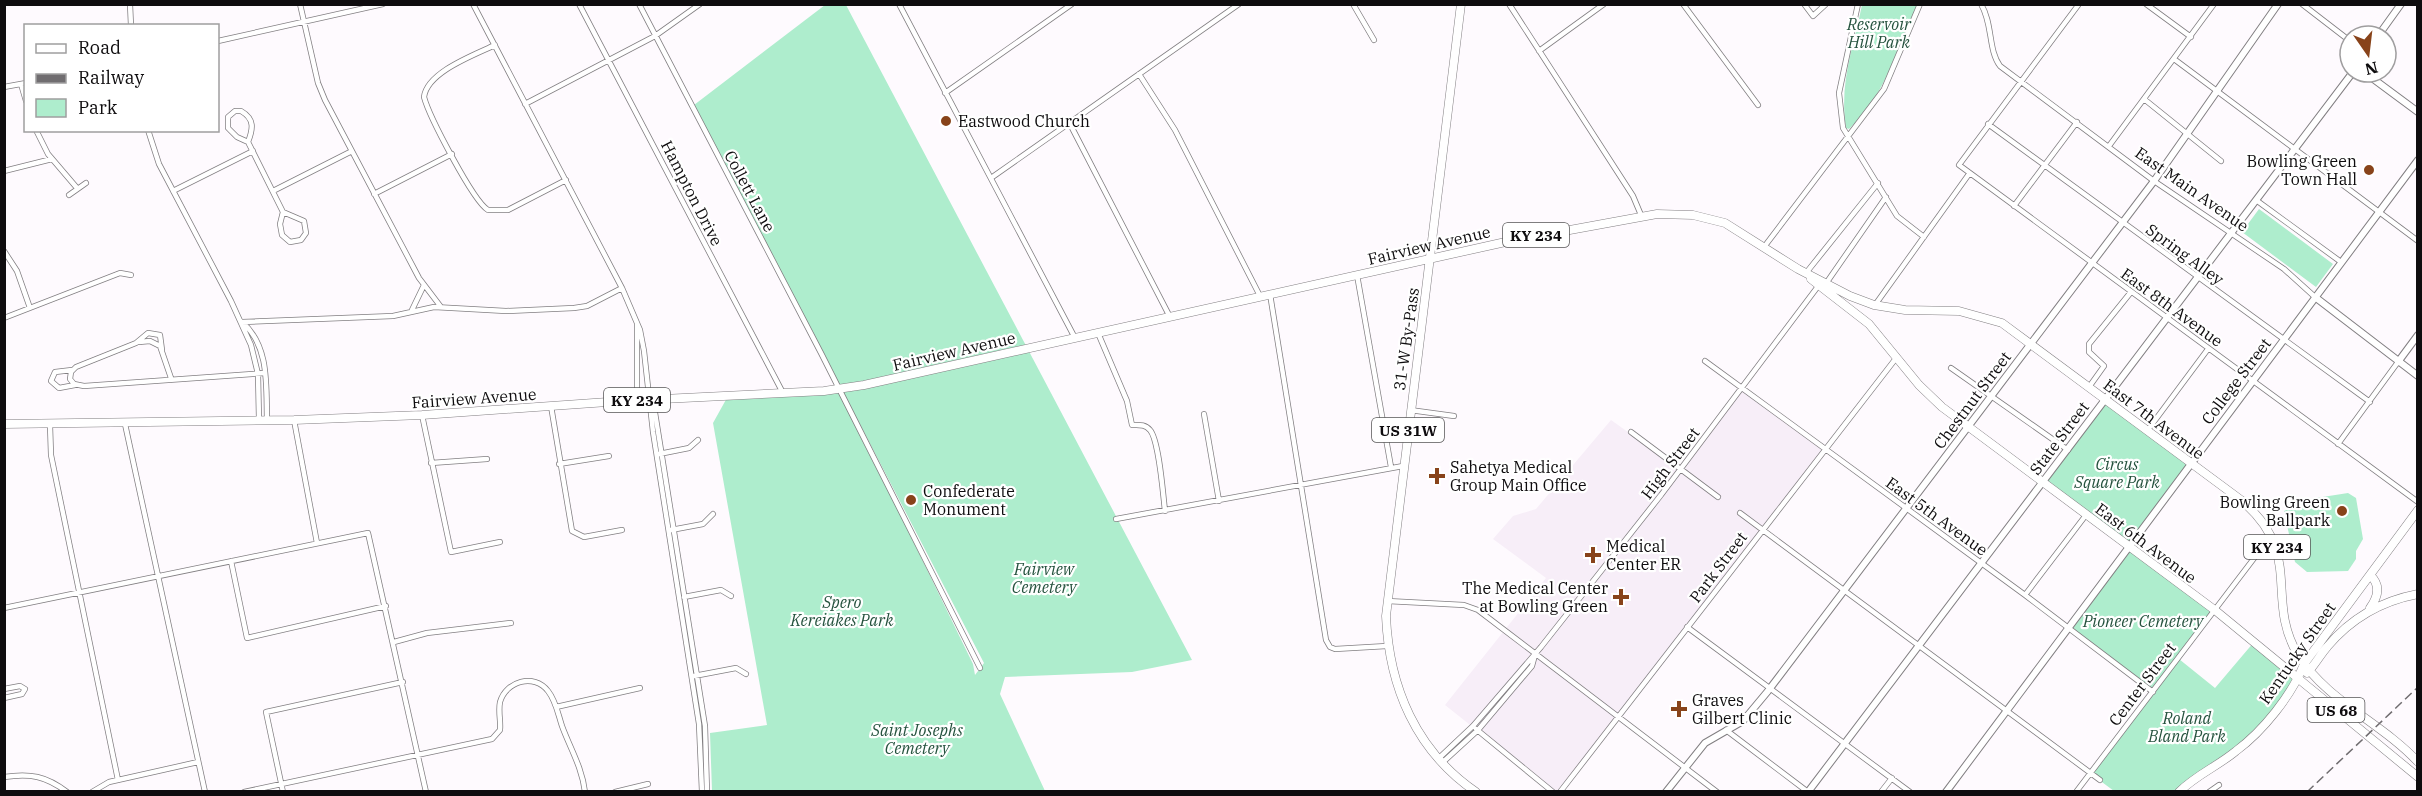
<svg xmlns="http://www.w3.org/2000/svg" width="2422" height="796" font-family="'IBM Plex Serif',serif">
  <rect width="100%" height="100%" fill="#fefafe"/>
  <path fill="#f7eef8" d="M1742 388 1826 449 1560 791H1553L1445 705 1546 578 1493 539 1513 516 1536 509 1611 420 1680 469Z"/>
  <path fill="#aeedcd" d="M825 5H846L1192 660 1132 672 1005 677 1000 694 1045 791H712L710 733 767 725 713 423 728 396 839 389 973 664 975 675 984 663 694 105Z
    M1862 5H1918C1893 51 1890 90 1849 129L1846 128C1839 84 1853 48 1862 5Z
    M2259 209 2333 264 2316 287 2242 232Z
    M2106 400 2192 464 2130 547 2216 611 2179 659 2215 688 2254 642 2298 678 2250 739 2179 791H2114L2091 774 2153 693 2069 628 2130 547 2043 483Z
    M2348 493 2356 498 2363 539 2356 551V559L2348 571 2307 572 2295 562 2284 511 2316 498Z"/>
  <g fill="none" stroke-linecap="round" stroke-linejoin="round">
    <g stroke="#827f82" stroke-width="6">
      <path id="minor" d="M130 4 131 26
        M300 4 318 83 325 100 419 278 441 307
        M473 4 622 288 640 330 644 351 653 432 699 724 702 792
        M579 4 783 393
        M639 4 821 353 980 668
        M899 4 1075 338
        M1353 4 1374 40
        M1509 4 1633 196 1641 215
        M1683 4 1758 105
        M1804 4 1813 16 1826 4
        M1858 4 1839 93 1843 128 1897 216 1924 237
        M1981 4C1993 24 1988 50 2000 66L2154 181 2284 269 2315 297
        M2079 4 1959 165 2418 502
        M2146 4 2191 37
        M2302 4 2350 41
        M218 41 383 4
        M495 45C474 55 427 72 424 97 429 116 473 201 488 210H508L566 180
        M1539 51 1604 4
        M2174 59 2418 241
        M1139 74 1175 130 1260 296
        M21 84 26 101
        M4 87 26 83
        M945 93 1072 4
        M2144 99 2221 161
        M525 104 655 36 700 4
        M235 111H241C255 119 253 129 248 142L237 137 228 128V117Z
        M1070 124 1170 317
        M1988 124 2370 402
        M36 130 48 154 77 188
        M148 130 159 164 231 301 251 345 258 374 259 420
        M248 142 283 212
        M2109 146 2214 4
        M4 171 52 159
        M991 178 1239 4
        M173 191 253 151
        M273 191 352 151
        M374 194 452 154
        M69 195 86 183
        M2256 200 2341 262
        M2014 206 2077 122
        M283 212 304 221 306 233 301 240 290 242 282 235 280 224Z
        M1764 247 1884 89 1920 4
        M4 251 17 271 30 308
        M1806 273 1878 183
        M1357 275 1391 467
        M1827 282 1886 197
        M1270 294 1326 640 1330 647 1335 649 1387 646
        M1875 305 1969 174
        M411 312 424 285
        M4 318 120 273 131 275
        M242 322 393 316 434 307 506 311 574 308 587 306 622 288
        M242 322C270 346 266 387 267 420
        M1098 333 1127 401 1132 425C1139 425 1145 424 1150 430 1159 440 1163 494 1165 511
        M139 342 150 341 160 346 171 378
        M162 350 160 335 148 333 136 343 76 367 71 372 70 379 74 384 84 386 265 373
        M1705 361 2025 595 2153 692
        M1951 368 2068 450
        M72 370 55 372 51 381 59 388 75 385
        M2089 387 2104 366 2089 352V344L2131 292
        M637 400V324
        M653 400 705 726 707 792
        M551 406 572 531 584 537 622 530
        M1410 410 1454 416
        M1204 414 1219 501
        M422 415 451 552 500 542
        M294 420 317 543
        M125 424 205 792
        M50 425 51 455 118 780
        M2147 431 2208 349
        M1631 432 1718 497
        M2338 444 2398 362
        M659 454 689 448 698 440
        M431 463 487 459
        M559 464 609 456
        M1740 513 2100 780
        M1116 519 1403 466
        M671 530 703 524 713 514
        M231 561 247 638 386 606
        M2025 595 2086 515
        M684 597 721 590 731 596
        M1387 601 1464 605 1478 610 1717 792
        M4 608 368 533 426 792
        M1687 627 1910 792
        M394 642 427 633 511 623
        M694 676 736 668 746 674
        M4 689 20 686 25 689 22 694 4 698
        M556 707 640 688
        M1476 729 1553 792
        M1726 730 1808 792
        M1438 759 1473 726 1541 647 1661 495 1819 285
        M1442 763 1478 730 1532 666 1535 655
        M4 777C30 773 46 776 67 792
        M92 792 109 782 198 762
        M244 792 492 739 500 730C501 721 498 712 500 702 506 681 534 673 548 691 556 701 558 714 562 726 570 748 582 767 585 792
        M283 792 266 712 403 682
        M615 792 648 784
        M1560 792 1897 357
        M1881 792 1892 778
        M2076 792 2271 536
        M2209 792 2219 785"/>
    </g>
    <g stroke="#827f82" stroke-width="8">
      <path id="tertiary" d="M2378 36 2401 4
        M2364 72 2418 112
        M2315 297 2418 376
        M2398 362 2418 335
        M1666 792 1705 743 1743 721 1768 691 2154 181 2278 4
        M1808 792 2353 72
        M1946 792 2418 160"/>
    </g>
    <g stroke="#827f82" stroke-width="9">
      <path id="primary" d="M1461 4 1386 616C1389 687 1416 751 1476 792
        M1811 279 1869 324 1919 385 1942 407 2216 611 2418 777
        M4 424 294 420 422 415 622 401 824 391 864 385 1510 241 1657 214 1693 215 1725 223 1798 269 1850 296 1874 305 1905 310 1959 311 2002 323 2241 500C2305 554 2264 598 2298 655 2327 701 2382 723 2418 762
        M2370 608C2378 597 2381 585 2370 575
        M2307 673C2315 665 2320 655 2327 647 2351 618 2381 601 2418 594
        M2179 792C2196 775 2218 766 2236 751 2263 731 2292 695 2304 664L2418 510"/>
    </g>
    <use href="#minor" stroke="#fff" stroke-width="4.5"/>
    <use href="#tertiary" stroke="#fff" stroke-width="6"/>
    <use href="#primary" stroke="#fff" stroke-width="8"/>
    <path stroke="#706d70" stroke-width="1.5" stroke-dasharray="9 4.5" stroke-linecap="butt" d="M2307 792 2418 687"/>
  </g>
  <g fill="#88431a" stroke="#fff" stroke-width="2">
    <circle cx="946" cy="121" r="6"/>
    <circle cx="2369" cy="170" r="6"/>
    <path d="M1434 467h6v6h6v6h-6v6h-6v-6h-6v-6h6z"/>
    <circle cx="911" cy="500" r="6"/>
    <circle cx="2342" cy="511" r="6"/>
    <path d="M1590 546h6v6h6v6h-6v6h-6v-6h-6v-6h6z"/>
    <path d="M1618 588h6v6h6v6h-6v6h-6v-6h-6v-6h6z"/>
    <path d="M1676 700h6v6h6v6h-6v6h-6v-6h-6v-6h6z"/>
  </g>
  <g text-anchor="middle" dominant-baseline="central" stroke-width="4.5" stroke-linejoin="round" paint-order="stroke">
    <g fill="#fff" stroke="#565556" stroke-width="1.5">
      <rect x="1503" y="223" width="66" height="24" rx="4.5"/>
      <rect x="604" y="388" width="66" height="24" rx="4.5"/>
      <rect x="1372" y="418" width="72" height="24" rx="4.5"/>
      <rect x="2244" y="535" width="66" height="24" rx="4.5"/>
      <rect x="2307.5" y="698" width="57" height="24" rx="4.5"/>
    </g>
    <g font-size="15" font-weight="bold" fill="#0e0c0e">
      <text x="1536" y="235">KY 234</text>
      <text x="637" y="400">KY 234</text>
      <text x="1408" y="430">US 31W</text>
      <text x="2277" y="547">KY 234</text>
      <text x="2336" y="710">US 68</text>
    </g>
    <g font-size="16" font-style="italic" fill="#25523e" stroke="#fff">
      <text x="1879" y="24">Reservoir<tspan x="1879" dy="18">Hill Park</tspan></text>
      <text x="2117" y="464">Circus<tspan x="2117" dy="18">Square Park</tspan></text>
      <text x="1044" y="569">Fairview<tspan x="1044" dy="18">Cemetery</tspan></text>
      <text x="842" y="602">Spero<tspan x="842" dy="18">Kereiakes Park</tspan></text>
      <text x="2143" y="621">Pioneer Cemetery</text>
      <text x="2187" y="718">Roland<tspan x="2187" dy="18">Bland Park</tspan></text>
      <text x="917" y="730">Saint Josephs<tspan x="917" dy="18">Cemetery</tspan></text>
    </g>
    <g font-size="16" fill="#0e0c0e" stroke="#fff" text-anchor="start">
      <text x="958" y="121">Eastwood Church</text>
      <text x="2357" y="161" text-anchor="end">Bowling Green<tspan x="2357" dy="18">Town Hall</tspan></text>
      <text x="1450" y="467">Sahetya Medical<tspan x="1450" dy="18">Group Main Office</tspan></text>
      <text x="923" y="491">Confederate<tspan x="923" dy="18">Monument</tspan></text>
      <text x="2330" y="502" text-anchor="end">Bowling Green<tspan x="2330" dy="18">Ballpark</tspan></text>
      <text x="1606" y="546">Medical<tspan x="1606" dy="18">Center ER</tspan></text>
      <text x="1608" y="588" text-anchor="end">The Medical Center<tspan x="1608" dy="18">at Bowling Green</tspan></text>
      <text x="1692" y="700">Graves<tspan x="1692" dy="18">Gilbert Clinic</tspan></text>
    </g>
    <g font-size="16" fill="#0e0c0e" stroke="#fff">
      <text transform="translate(2192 189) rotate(35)">East Main Avenue</text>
      <text transform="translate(750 191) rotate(62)">Collett Lane</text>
      <text transform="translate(692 193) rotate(63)">Hampton Drive</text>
      <text transform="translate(1429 245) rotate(-13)">Fairview Avenue</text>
      <text transform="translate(2185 254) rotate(36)">Spring Alley</text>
      <text transform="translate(2172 307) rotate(36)">East 8th Avenue</text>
      <text transform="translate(1406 339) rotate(-82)">31-W By-Pass</text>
      <text transform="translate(954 351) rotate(-13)">Fairview Avenue</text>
      <text transform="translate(2236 381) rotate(-53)">College Street</text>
      <text transform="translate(474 398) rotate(-4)">Fairview Avenue</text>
      <text transform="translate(1972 400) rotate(-53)">Chestnut Street</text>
      <text transform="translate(2154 419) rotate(37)">East 7th Avenue</text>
      <text transform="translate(2059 438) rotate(-53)">State Street</text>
      <text transform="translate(1670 463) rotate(-53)">High Street</text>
      <text transform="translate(1937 516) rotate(36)">East 5th Avenue</text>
      <text transform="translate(2146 543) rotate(37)">East 6th Avenue</text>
      <text transform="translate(1718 567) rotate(-53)">Park Street</text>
      <text transform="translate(2297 653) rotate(-55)">Kentucky Street</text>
      <text transform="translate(2142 684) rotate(-53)">Center Street</text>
    </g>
  </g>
  <rect width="2422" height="796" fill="none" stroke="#0e0c0e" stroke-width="12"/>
  <rect x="24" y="24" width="195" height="108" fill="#ffffff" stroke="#9f9e9f" stroke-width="1.5"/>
  <rect x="36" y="44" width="30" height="9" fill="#ffffff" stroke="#9f9e9f" stroke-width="1.5"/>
  <text x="78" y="54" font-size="18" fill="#0e0c0e">Road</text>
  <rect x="36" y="74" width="30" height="9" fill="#706d70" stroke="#9f9e9f" stroke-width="1.5"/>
  <text x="78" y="84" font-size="18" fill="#0e0c0e">Railway</text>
  <rect x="36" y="99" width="30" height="18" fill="#aeedcd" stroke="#9f9e9f" stroke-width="1.5"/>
  <text x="78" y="114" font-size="18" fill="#0e0c0e">Park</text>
  <g transform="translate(2368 54) rotate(166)"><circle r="28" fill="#ffffff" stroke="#9f9e9f" stroke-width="1.5"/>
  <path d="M0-4.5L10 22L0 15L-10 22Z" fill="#88431a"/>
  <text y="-9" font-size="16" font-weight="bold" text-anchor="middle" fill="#0e0c0e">N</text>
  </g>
</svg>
